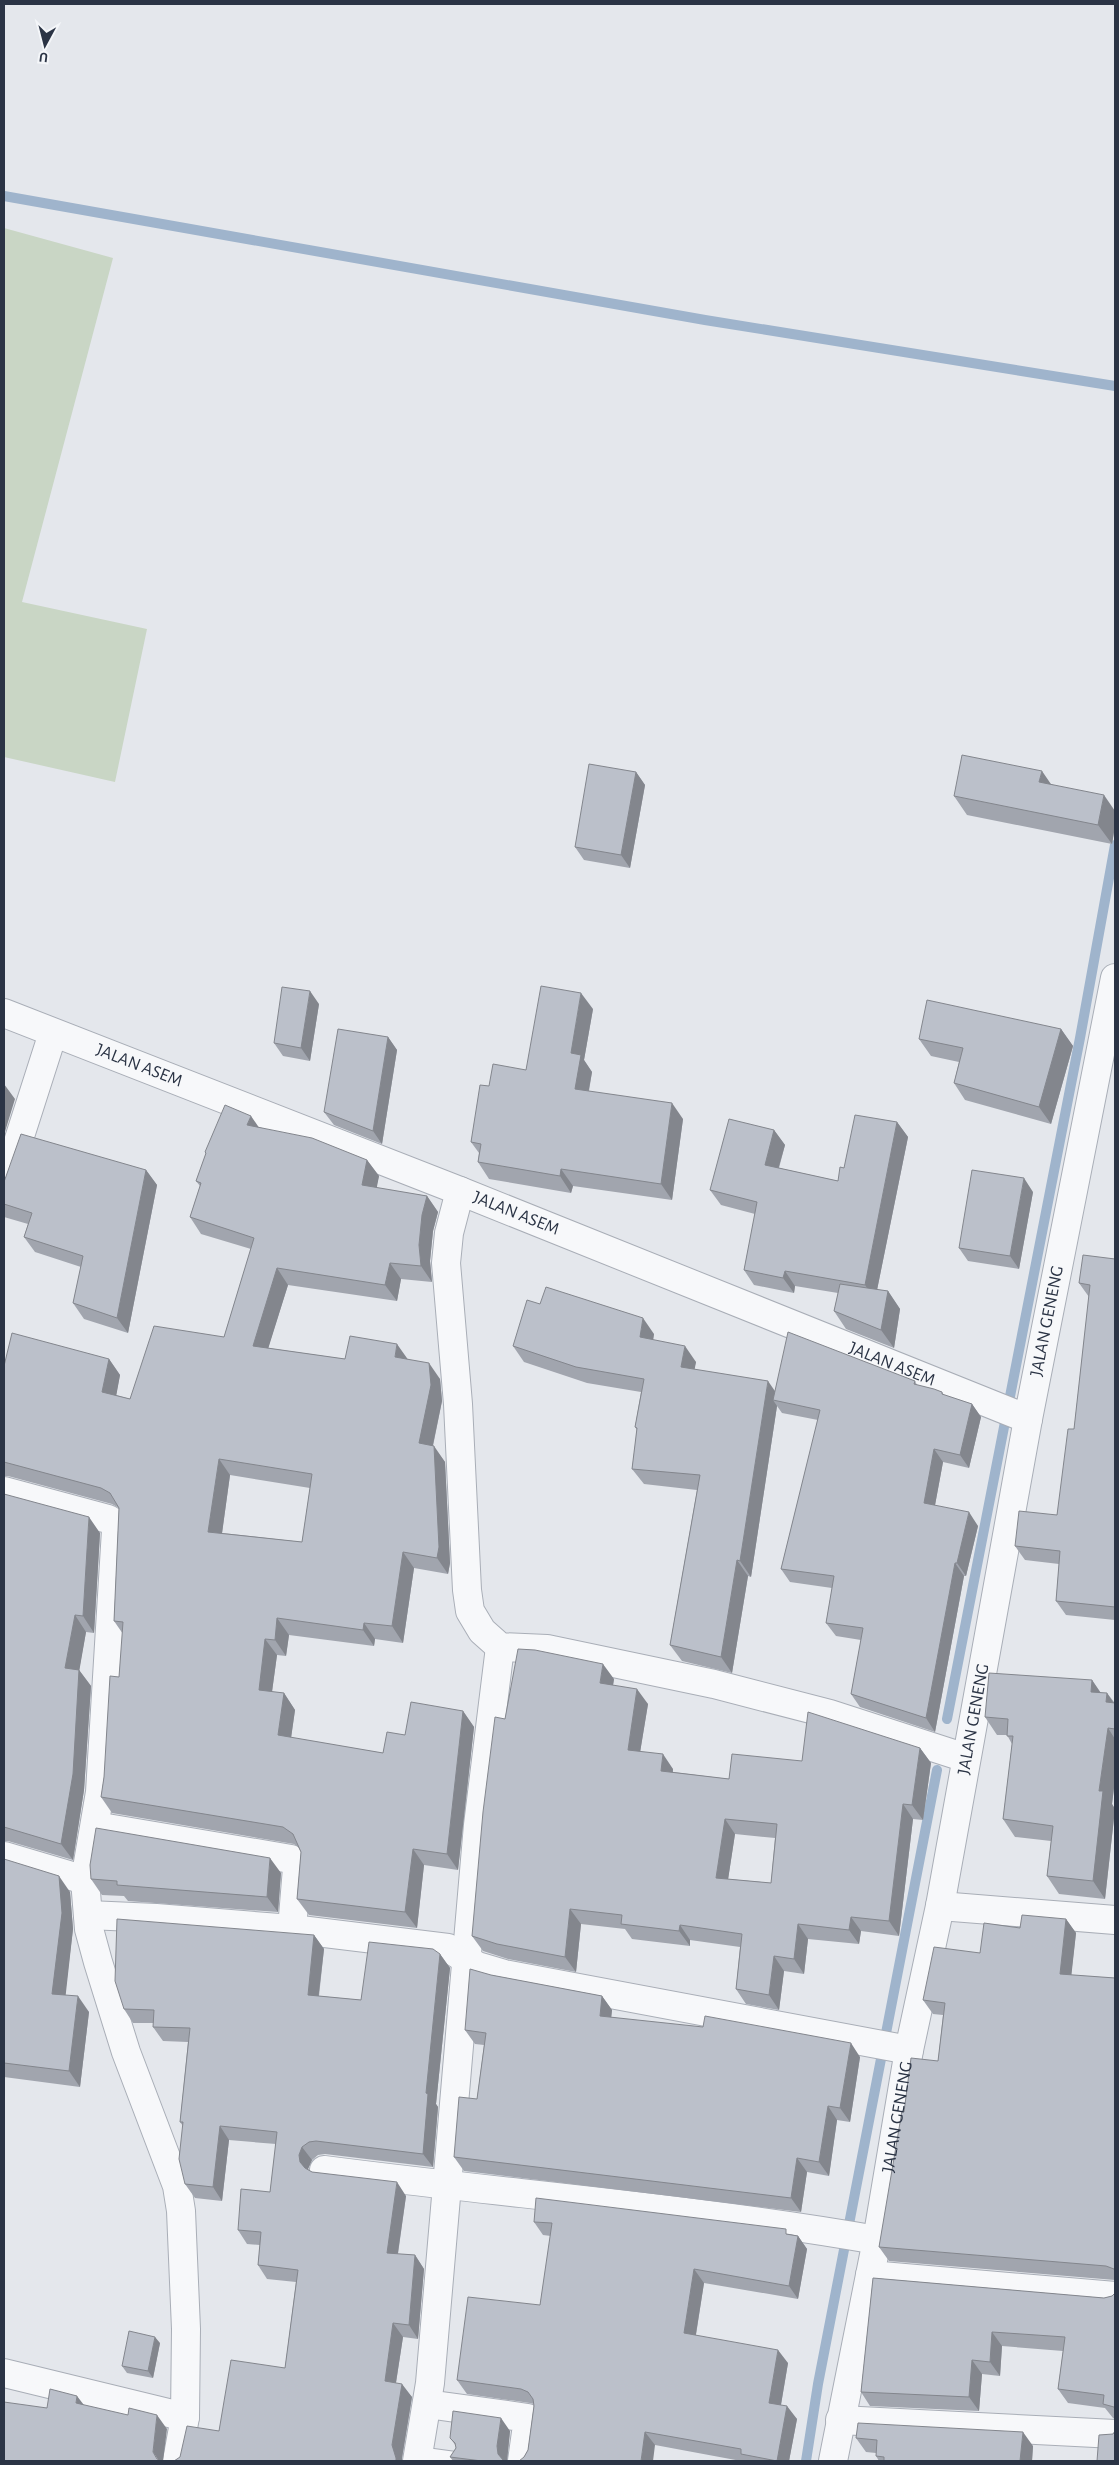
<svg xmlns="http://www.w3.org/2000/svg" width="1119" height="2465" font-family="'Alegreya Sans',sans-serif">
  <rect width="100%" height="100%" fill="#e4e7ec"/>
  <path fill="#c9d6c5" d="M4 228 113 258 22 602 147 629 115 782 4 757Z"/>
  <g fill="none" stroke-linecap="round" stroke-linejoin="round">
    <path stroke="#9fb4cc" stroke-width="10" d="M4 196 705 320 1115 386
      M947 1719 1080 1038 1115 845
      M806 2461 818 2384 937 1770"/>
    <g stroke="#a9aeb7" stroke-width="20">
      <path id="lane" d="M418 2456 455 2461"/>
    </g>
    <g stroke="#a9aeb7" stroke-width="30">
      <g id="street">
        <path id="s1" d="M4 1013 460 1191 1028 1419"/>
        <path d="M4 1186 53 1033"/>
        <path d="M460 1191 449 1233 446 1263 458 1404 467 1590 470 1611 482 1631 500 1647 547 1649 714 1684 830 1714 966 1758"/>
        <path d="M4 1491 108 1519 113 1522 116 1530 100 1792 85 1880 89 1929 98 1962 126 2052 177 2186 181 2211 186 2329 185 2417 177 2461"/>
        <path d="M95 1826 291 1859 297 1868 292 1929 448 1948 477 1966 504 1974 909 2050"/>
        <path d="M4 1856 85 1880"/>
        <path d="M940 1906 1115 1920"/>
        <path d="M88 1915 156 1918 292 1929"/>
        <path d="M324 2170C508 2194 694 2208 877 2240"/>
        <path d="M870 2275 1115 2296"/>
        <path d="M4 2373 185 2417"/>
        <path d="M427 2404 528 2418 522 2461"/>
        <path d="M840 2420 1115 2434"/>
        <path d="M417 2461 430 2383 478 1825 500 1647"/>
        <path id="s2" d="M833 2461 877 2240 909 2050 940 1906 1028 1419 1115 978"/>
      </g>
    </g>
    <use href="#lane" stroke="#f7f8fa" stroke-width="18"/>
    <use href="#street" stroke="#f7f8fa" stroke-width="28"/>
  </g>
  <path fill="#a1a5ae" fill-rule="evenodd" d="M636 772 645 785 630 868 584 860 575 847Z
    M1051 784 1115 811V826L1112 844 967 815 954 796Z
    M319 1004 310 1061 283 1056 274 1043Z
    M593 1009 584 1060 592 1072 589 1091 683 1119 672 1200 573 1186 571 1193 489 1179 478 1162 479 1153 471 1142 489 1086 526 1070Z
    M1061 1029 1073 1046 1051 1124 965 1100 954 1083 959 1062 931 1056 919 1039Z
    M388 1037 397 1050 382 1144 334 1125 324 1112Z
    M897 1122 908 1137 877 1290 888 1291 900 1309 894 1348 846 1329 834 1311 838 1293 795 1286 794 1293 754 1285 744 1270 755 1214 721 1205 710 1190 774 1130 785 1145 779 1168 838 1181 844 1168Z
    M259 1127 367 1160 379 1176 376 1188 427 1196 438 1212 433 1231 430 1261 432 1282 401 1279 397 1301 288 1285 268 1348 345 1359H408L440 1379 442 1401 433 1446 445 1462 450 1563 448 1574 414 1568 403 1643 375 1639 374 1646 289 1635 286 1656 277 1655 272 1692 284 1693 295 1710 291 1738 383 1753 405 1735 463 1711 474 1727 458 1870 424 1865 417 1928 309 1915 297 1899 301 1852 298 1847 294 1844 112 1813 101 1797 119 1677 123 1634 114 1621 119 1508 112 1504 8 1476H4V1366L109 1359 120 1375 116 1395 130 1399 224 1337 251 1249 201 1234 190 1217 200 1186 196 1181 206 1154 205 1152ZM230 1475 310 1488 302 1542 222 1533Z
    M146 1170 157 1185 128 1333 84 1319 73 1303 81 1267 35 1252 24 1237 28 1224 4 1217V1182Z
    M1033 1192 1019 1269 968 1261 959 1248Z
    M1115 1259V1620L1066 1615 1056 1601 1059 1564 1025 1560 1015 1546 1057 1515 1074 1429 1089 1297 1079 1283Z
    M540 1304 654 1334 653 1340 696 1362 694 1369 775 1391 915 1381 917 1385 942 1392 944 1395 972 1404 981 1417 969 1468 943 1462 935 1505 978 1526 966 1576H964L935 1732 860 1707 851 1694 861 1640 836 1636 826 1623 832 1588 790 1582 781 1569 818 1420 782 1413 777 1406 751 1577 748 1576 732 1673 682 1661 670 1645 697 1490 644 1484 632 1469 637 1430 635 1427 641 1392 587 1383 524 1362 513 1346Z
    M4 1494 100 1533 94 1633 86 1632 79 1670 91 1686 84 1790 73 1860 8 1841H4Z
    M614 1679 613 1685 648 1704 640 1752 673 1769V1772L729 1779 802 1761 920 1748 931 1763 923 1820 913 1819 899 1936 861 1931 859 1944 808 1939 804 1974 784 1971 779 2010 746 2004 736 1989 740 1947 690 1940V1946L632 1939 625 1929 581 1924 576 1972 508 1959 483 1951 472 1936 505 1719ZM735 1834 775 1838 771 1883 728 1879Z
    M1092 1680 1101 1693H1107L1114 1702 1115 1703V1780L1112 1804 1115 1809 1105 1899 1059 1894 1047 1876 1051 1841 1015 1837 1003 1819 1012 1744 1007 1735H997L985 1717Z
    M4 1859 70 1892 73 1929 65 1995 89 2012 80 2087 4 2077Z
    M281 1873 278 1912 128 1901 124 1896 102 1895 91 1879Z
    M1066 1919 1076 1933 1071 1975 1115 1978V2280L889 2261 879 2247 904 2112 938 2061 943 2015 933 2014 923 2000 980 1953 1020 1928Z
    M314 1935 324 1949 319 1996 361 2000 440 1954 450 1968 436 2104 438 2107 433 2167 325 2154 318 2155 312 2160 308 2169 309 2170 312 2172 406 2196 398 2254 415 2255 424 2269 418 2339 403 2337 396 2383 412 2397 402 2458 219 2431 285 2368 296 2282 267 2279 258 2265 260 2245 247 2244 238 2230 270 2192 276 2144 229 2140 222 2201 195 2198 185 2184 183 2126 180 2122 188 2042 163 2041 153 2027 154 2023H133L124 2009Z
    M491 1975 602 1996 612 2010 611 2017 860 2057 850 2122 837 2120 829 2176 807 2172 801 2212 464 2171 454 2157 477 2099 484 2045 475 2044 465 2030Z
    M534 2222 790 2234 798 2236 807 2249 798 2299 704 2283 696 2335 788 2363 781 2405 797 2419 789 2461H741L655 2445 524 2457 528 2450 534 2404 530 2403 467 2394 457 2380 540 2305 551 2236 543 2235Z
    M873 2278 1104 2298 1112 2296 1115 2293V2419L1113 2418 1105 2408 1068 2403 1058 2389 1063 2351 1002 2346 1000 2376 982 2374 979 2411 870 2406 861 2392Z
    M160 2343 153 2378 127 2373 122 2366Z
    M510 2431 507 2461H453L450 2457 456 2448V2446L450 2438Z
    M856 2438 1033 2446 1032 2461H879L876 2456V2453L866 2452Z"/>
  <path fill="#83868d" d="M1042 771 1055 790 1039 782Z
    M636 772 645 785 630 868 621 855Z
    M1104 795 1115 811V826L1112 844 1098 825Z
    M310 991 319 1004 310 1061 301 1048Z
    M581 993 593 1009 584 1060 592 1072 586 1105 575 1089 571 1053Z
    M1061 1029 1073 1046 1051 1124 1039 1107Z
    M388 1037 397 1050 382 1144 373 1131Z
    M4 1084 15 1099 4 1135Z
    M672 1103 683 1119 672 1200 661 1184Z
    M251 1116 262 1132 247 1125Z
    M897 1122 908 1137 875 1300 865 1285Z
    M774 1130 785 1145 775 1180 765 1165Z
    M367 1160 379 1176 374 1202 362 1185Z
    M561 1169 573 1186 571 1193 560 1176Z
    M146 1170 157 1185 128 1333 117 1318Z
    M1024 1178 1033 1192 1019 1269 1010 1256Z
    M427 1196 438 1212 433 1231 430 1261 432 1282 421 1266 419 1245 422 1215Z
    M390 1263 401 1279 397 1301 385 1285Z
    M277 1268 288 1285 264 1362 253 1346Z
    M785 1271 795 1286 794 1293 783 1278Z
    M888 1291 900 1309 894 1348 881 1330Z
    M643 1318 654 1334 651 1353 640 1337Z
    M397 1344 409 1361 395 1357Z
    M685 1346 696 1362 692 1383 681 1367Z
    M109 1359 120 1375 114 1408 102 1392Z
    M429 1363 440 1379 442 1401 430 1459 419 1443Z
    M768 1381 779 1397 773 1400 777 1406 751 1577 740 1561Z
    M972 1404 981 1417 969 1468 960 1455Z
    M434 1446 445 1462 450 1563 448 1574 437 1558Z
    M934 1449 943 1462 933 1516 924 1503Z
    M219 1459 230 1475 220 1548 208 1532Z
    M969 1512 978 1526 966 1576 957 1563Z
    M89 1517 100 1533 94 1633 83 1616Z
    M403 1552 414 1568 403 1643 392 1626Z
    M737 1560 748 1576 732 1673 721 1657Z
    M955 1563 964 1576 935 1732 926 1718Z
    M75 1615 86 1632 77 1684 65 1668Z
    M277 1618 289 1635 286 1656 275 1640Z
    M364 1623 375 1639 374 1646 363 1630Z
    M265 1639 277 1655 270 1706 259 1690Z
    M603 1664 614 1679 611 1698 600 1683Z
    M79 1670 91 1686 84 1790 73 1860 61 1844Z
    M1092 1680 1104 1698 1091 1692Z
    M637 1689 648 1704 638 1765 628 1750Z
    M284 1693 295 1710 289 1752 278 1735Z
    M1107 1693 1115 1705 1106 1702Z
    M463 1711 474 1727 458 1870 447 1854Z
    M1108 1728 1115 1739V1780L1112 1804 1115 1809 1105 1899 1093 1881 1099 1791Z
    M920 1748 931 1763 923 1820 912 1805Z
    M663 1754 673 1769 671 1786 661 1771Z
    M903 1804 913 1819 899 1936 889 1921Z
    M725 1819 735 1834 726 1893 716 1878Z
    M413 1849 424 1865 417 1928 405 1912Z
    M270 1858 281 1873 278 1912 267 1897Z
    M59 1876 70 1892 73 1929 64 2010 52 1994Z
    M570 1909 581 1924 576 1972 565 1957Z
    M851 1917 861 1931 859 1944 849 1930Z
    M1066 1919 1076 1933 1070 1988 1060 1974Z
    M798 1924 808 1939 804 1974 794 1959Z
    M680 1925 690 1940V1946L679 1931Z
    M314 1935 324 1949 317 2009 308 1995Z
    M440 1954 450 1968 436 2104 438 2107 433 2167 423 2154 426 2093Z
    M774 1956 784 1971 779 2010 769 1995Z
    M78 1996 89 2012 80 2087 69 2071Z
    M602 1996 612 2010 610 2030 600 2016Z
    M851 2043 860 2057 850 2122 840 2108Z
    M828 2106 837 2120 829 2176 819 2162Z
    M220 2126 229 2140 222 2201 213 2187Z
    M302 2147 312 2160 308 2169 309 2176 300 2162 299 2155Z
    M797 2158 807 2172 801 2212 791 2198Z
    M397 2182 406 2196 396 2266 387 2253Z
    M798 2236 807 2249 798 2299 789 2286Z
    M415 2255 424 2269 418 2339 409 2325Z
    M694 2269 704 2283 694 2346 684 2333Z
    M393 2323 403 2337 394 2395 385 2381Z
    M992 2332 1002 2346 1000 2376 990 2362Z
    M155 2337 160 2343 153 2378 148 2371Z
    M778 2350 788 2363 779 2416 769 2403Z
    M972 2360 982 2374 979 2411 969 2397Z
    M402 2384 412 2397 402 2458V2461H396L392 2445Z
    M77 2396 87 2409 76 2403Z
    M787 2406 797 2419 789 2461H777Z
    M157 2415 167 2429 163 2461H159L153 2452Z
    M501 2418 510 2431 507 2461H504L498 2454 497 2446Z
    M645 2432 655 2445 653 2461H641Z
    M1023 2432 1033 2446 1032 2461H1020Z"/>
  <path fill="#bbc0ca" stroke="#83868d" fill-rule="evenodd" d="M962 755 1042 771 1039 782 1104 795 1098 825 954 796Z
    M589 764 636 772 621 855 575 847Z
    M541 986 581 993 571 1053 581 1055 575 1089 672 1103 661 1184 561 1169 560 1176 478 1162 481 1144 471 1142 480 1085 489 1086 493 1064 526 1070Z
    M282 987 310 991 301 1048 274 1043Z
    M927 1000 1061 1029 1039 1107 954 1083 963 1048 919 1039Z
    M338 1029 388 1037 373 1131 324 1112Z
    M225 1105 251 1116 247 1125 312 1138 367 1160 362 1185 427 1196 422 1215 419 1245 421 1266 390 1263 385 1285 277 1268 253 1346 345 1359 350 1336 397 1344 395 1357 429 1363 431 1385 419 1443 434 1446 439 1547 437 1558 403 1552 392 1626 364 1623 363 1630 277 1618 275 1640 265 1639 259 1690 284 1693 278 1735 383 1753 387 1732 405 1735 411 1702 463 1711 447 1854 413 1849 405 1912 297 1899 301 1852 293 1834 283 1827 101 1797 104 1777 110 1676 119 1677 123 1622 114 1621 119 1508 110 1493 101 1488 4 1462V1366L12 1333 109 1359 102 1392 130 1399 154 1326 224 1337 254 1238 190 1217 201 1183 196 1181 206 1153 205 1152ZM219 1459 312 1474 302 1542 208 1532Z
    M855 1115 897 1122 865 1285 785 1271 783 1278 744 1270 757 1202 710 1190 729 1119 774 1130 765 1165 838 1181 840 1167 844 1168Z
    M21 1134 146 1170 117 1318 73 1303 83 1256 24 1237 32 1213 4 1204V1182Z
    M972 1170 1024 1178 1010 1256 959 1248Z
    M1083 1255 1115 1259V1607L1056 1601 1060 1551 1015 1546 1019 1511 1057 1515 1068 1429H1074L1090 1285 1079 1283Z
    M840 1284 888 1291 881 1330 834 1311Z
    M546 1287 643 1318 640 1337 685 1346 681 1367 768 1381 740 1561 737 1560 721 1657 670 1645 700 1475 632 1469 637 1428 635 1427 644 1379 576 1367 513 1346 527 1300 540 1304Z
    M788 1332 915 1381 914 1384 934 1389 942 1392V1394L972 1404 960 1455 934 1449 924 1503 969 1512 957 1563H955L926 1718 851 1694 863 1628 826 1623 834 1576 781 1569 820 1410 773 1400Z
    M4 1494 89 1517 83 1616 75 1615 65 1668 79 1670 73 1774 61 1844 4 1827Z
    M518 1649 535 1650 603 1664 600 1683 637 1689 628 1750 663 1754 661 1771 729 1779 732 1754 802 1761 808 1712 920 1748 912 1805 903 1804 889 1921 851 1917 849 1930 798 1924 794 1959 774 1956 769 1995 736 1989 742 1934 680 1925 679 1931 621 1924 622 1915 570 1909 565 1957 497 1944 472 1936 483 1812 495 1717 505 1719ZM725 1819 777 1824 771 1883 716 1878Z
    M989 1673 1092 1680 1091 1692 1107 1693 1106 1702 1115 1703V1729L1108 1728 1099 1791H1103L1093 1881 1047 1876 1053 1826 1003 1819 1013 1736H1007L1008 1719 985 1717Z
    M96 1828 270 1858 267 1897 117 1885V1881L91 1879 90 1865Z
    M4 1859 59 1876 62 1913 52 1994 78 1996 69 2071 4 2063Z
    M1022 1915 1066 1919 1060 1974 1115 1978V2271L1114 2269 1106 2266 879 2247 902 2111 904 2112 911 2058 938 2061 945 2003 923 2000 934 1947 980 1953 984 1923 1020 1928Z
    M117 1919 314 1935 308 1995 361 2000 369 1942 433 1949 440 1954 426 2093 428 2094 423 2154 316 2141 309 2142 302 2147 299 2155 300 2162 305 2168 312 2172 397 2182 387 2253 415 2255 409 2325 393 2323 385 2381 402 2384 392 2445 396 2458V2461H174L180 2457 187 2426 219 2431 231 2360 285 2368 298 2270 258 2265 261 2232 238 2230 241 2189 270 2192 277 2132 220 2126 213 2187 185 2184 179 2159 183 2122H180L190 2028 153 2027 154 2010 124 2009 115 1981Z
    M470 1969 491 1975 602 1996 600 2016 703 2027 705 2016 851 2043 840 2108 828 2106 819 2162 797 2158 791 2198 454 2157 459 2097 477 2099 486 2033 465 2030Z
    M536 2198 786 2229V2234L798 2236 789 2286 694 2269 684 2333 778 2350 769 2403 787 2406 777 2461 741 2454V2449L645 2432 641 2461H519L524 2457 528 2450 534 2406 533 2399 528 2392 521 2389 457 2380 468 2297 540 2305 552 2223 534 2222Z
    M873 2278 1104 2298 1112 2296 1115 2293V2409L1114 2407 1103 2404 1104 2395 1058 2389 1065 2337 992 2332 990 2362 972 2360 969 2397 861 2392Z
    M129 2331 155 2337 148 2371 122 2366Z
    M50 2389 77 2396 76 2403 128 2415 129 2408 157 2415 153 2452 157 2459 162 2461H4V2402L47 2408Z
    M453 2411 501 2418 497 2446 498 2454 503 2460 506 2461H482L450 2457 456 2448 455 2443 450 2438Z
    M858 2423 1023 2432 1020 2461H884V2457L876 2456 877 2440 856 2438Z
    M1115 2431V2461H1097L1099 2435 1113 2434Z"/>
  <g text-anchor="middle" dominant-baseline="central" stroke-width="4" stroke-linejoin="round" paint-order="stroke">
    <g font-size="18" fill="#2b3445" stroke="#f4f6f9">
      <text stroke="none"><textPath href="#s1" startOffset="145">JALAN ASEM</textPath></text>
      <text stroke="none"><textPath href="#s1" startOffset="550">JALAN ASEM</textPath></text>
      <text stroke="none"><textPath href="#s2" startOffset="1160">JALAN GENENG</textPath></text>
      <text stroke="none"><textPath href="#s1" startOffset="955">JALAN ASEM</textPath></text>
      <text stroke="none"><textPath href="#s2" startOffset="755">JALAN GENENG</textPath></text>
      <text stroke="none"><textPath href="#s2" startOffset="350">JALAN GENENG</textPath></text>
    </g>
  </g>
  <rect width="1119" height="2465" fill="none" stroke="#2b3445" stroke-width="10"/>
  <g transform="translate(45 45) rotate(187)" stroke="#f4f6f9" stroke-width="4" paint-order="stroke">
  <path d="M0-4L9 19L0 12L-9 19Z" fill="#2b3445"/>
  <text y="-8" font-size="14" font-weight="bold" text-anchor="middle" fill="#2b3445">U</text>
  </g>
</svg>
